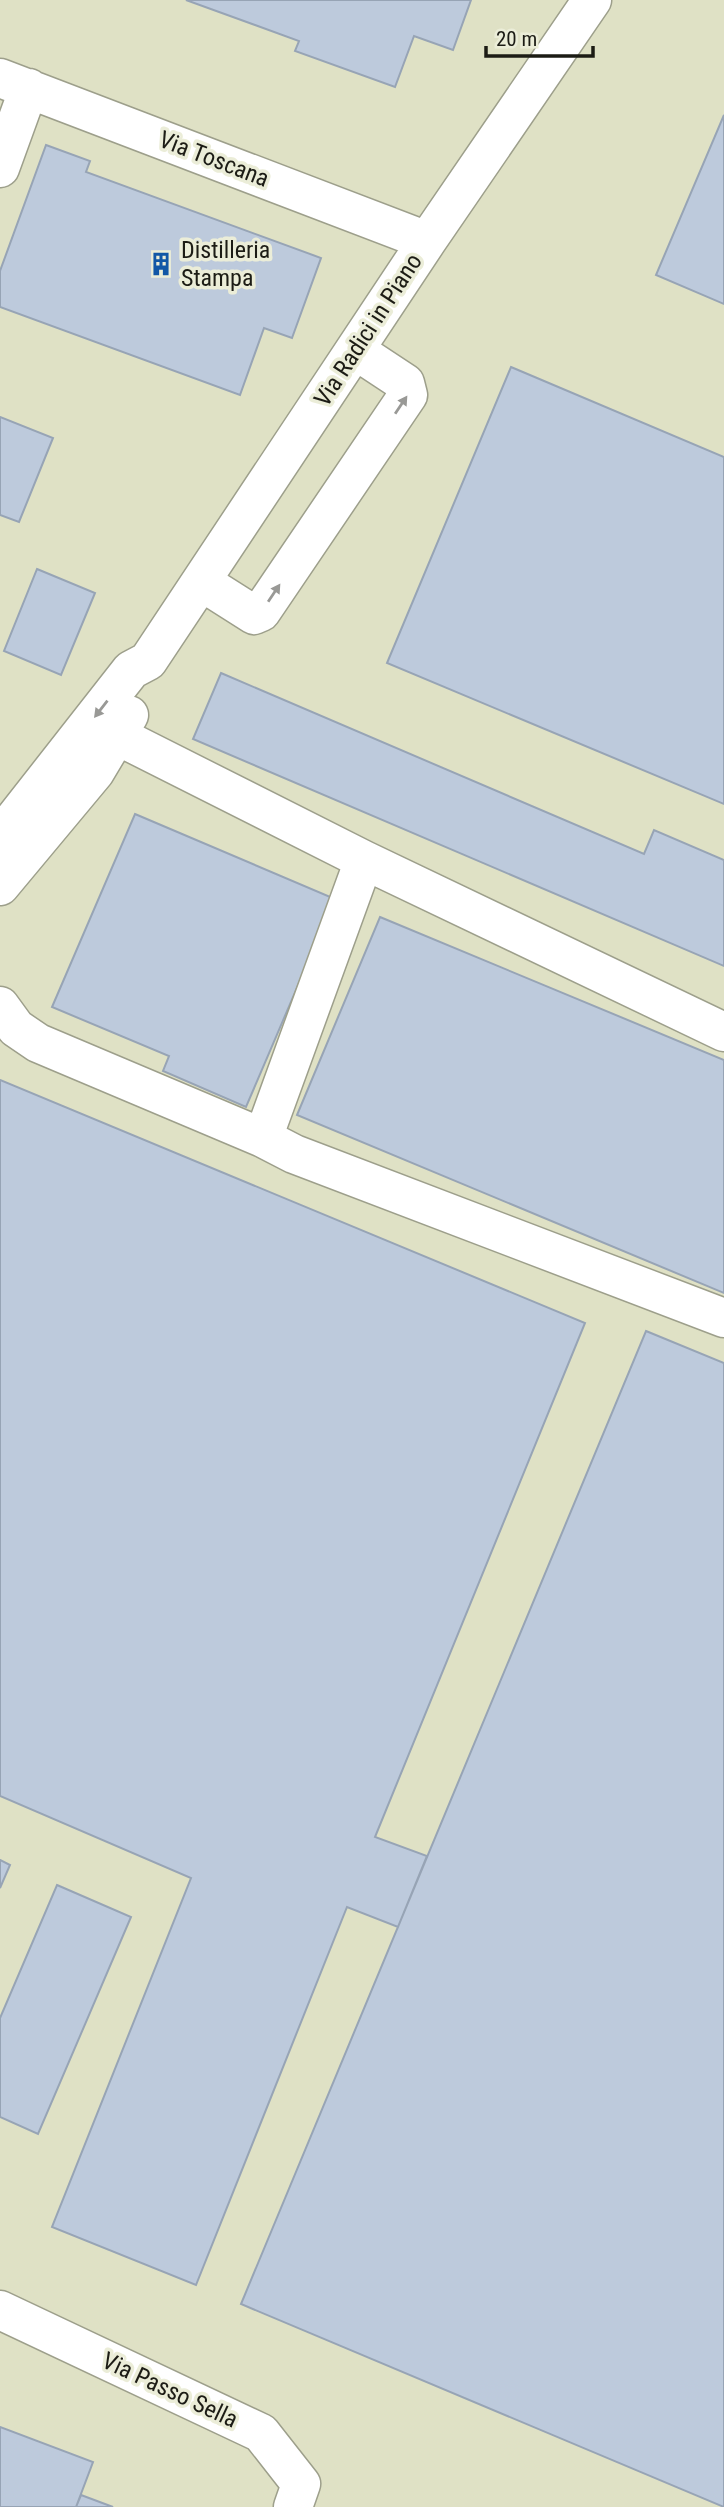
<svg xmlns="http://www.w3.org/2000/svg" width="724" height="2507" font-family="'Roboto Condensed',sans-serif">
  <rect width="100%" height="100%" fill="#ebedd8"/>
  <path fill="#dfe1c5" d="M0 0H724V2507H0Z"/>
  <path fill="#bdcadc" stroke="#97a4b5" stroke-width="2" d="M186 0H471L453 50 414 36 395 87 295 51 299 41Z
    M724 115V304L656 275Z
    M46 145 90 161 86 172 321 258 292 338 264 328 240 395 0 307V271Z
    M511 367 724 457V804L387 663Z
    M0 417 53 438 19 522 0 515Z
    M37 569 95 593 61 675 4 651Z
    M221 673 644 854 654 830 724 860V966L193 739Z
    M135 814 335 899 246 1107 163 1071 169 1056 52 1007Z
    M380 917 724 1060V1293L297 1115Z
    M0 1080 585 1323 375 1837 427 1856 398 1927 347 1907 196 2285 52 2227 191 1878 0 1796Z
    M646 1331 724 1363V2507L241 2304Z
    M0 1860 10 1865 0 1888Z
    M57 1885 131 1917 38 2134 0 2117V2018Z
    M0 2427 93 2462 76 2507H0Z
    M81 2495 113 2507H76Z"/>
  <g fill="none" stroke-linecap="round" stroke-linejoin="round">
    <g stroke="#9d9f8b" stroke-width="41">
      <path id="minor" d="M0 78 427 241
        M0 168 29 88
        M202 582 254 615 261 612 408 395 405 383 355 350
        M118 736 364 860 724 1032
        M0 837 131 670 148 661 427 241 592 0
        M0 886 95 772 129 715
        M0 1006 16 1028 38 1043 263 1138 294 1154 724 1318
        M263 1138 364 860
        M0 2310 261 2433 301 2484 293 2507"/>
    </g>
    <use href="#minor" stroke="#fff" stroke-width="38"/>
  </g>
  <defs><path id="oneway-solid" d="M-6-.8H1V-3.2L6.5 0L1 3.2V.8H-6Z" transform="scale(1.75)"/></defs>
  <g fill="#999996">
    <use href="#oneway-solid" transform="translate(401 405) rotate(-56)"/>
    <use href="#oneway-solid" transform="translate(274 593) rotate(-56)"/>
    <use href="#oneway-solid" transform="translate(101 709) rotate(128)"/>
  </g>
  <defs>
    <g id="building-bare" transform="scale(1.89)"><path d="M-4-6H4V6H1V3H-1V6H-4ZM-2.5-4.3h1.7v1.8h-1.7ZM.8-4.3h1.7v1.8H.8ZM-2.5-1h1.7V.8h-1.7ZM.8-1h1.7V.8H.8Z" fill="#1157a6" stroke="#ebedd8" stroke-width="2.5" paint-order="stroke"/></g>
  </defs>
  <g fill-rule="evenodd">
    <use href="#building-bare" x="161" y="264"/>
  </g>
  <g text-anchor="middle" dominant-baseline="central" stroke-width="7" stroke-linejoin="round" paint-order="stroke">
    <g font-size="24" fill="#1c1c15" stroke="#ebedd8">
      <text transform="translate(214 159) rotate(21)">Via Toscana</text>
      <text transform="translate(368 330) rotate(-57)">Via Radici in Piano</text>
      <text transform="translate(170 2390) rotate(25)">Via Passo Sella</text>
    </g>
    <g font-size="24" fill="#1c1c15" stroke="#ebedd8" text-anchor="start">
      <text x="181" y="250">Distilleria<tspan x="181" dy="28">Stampa</tspan></text>
    </g>
  </g>
  <path d="M486 46v10h107v-10" fill="none" stroke="#1c1c15" stroke-width="3.5"/>
  <text x="496" y="46" font-size="21" fill="#1c1c15" stroke="#ebedd8" stroke-width="5" paint-order="stroke">20 m</text>
</svg>
